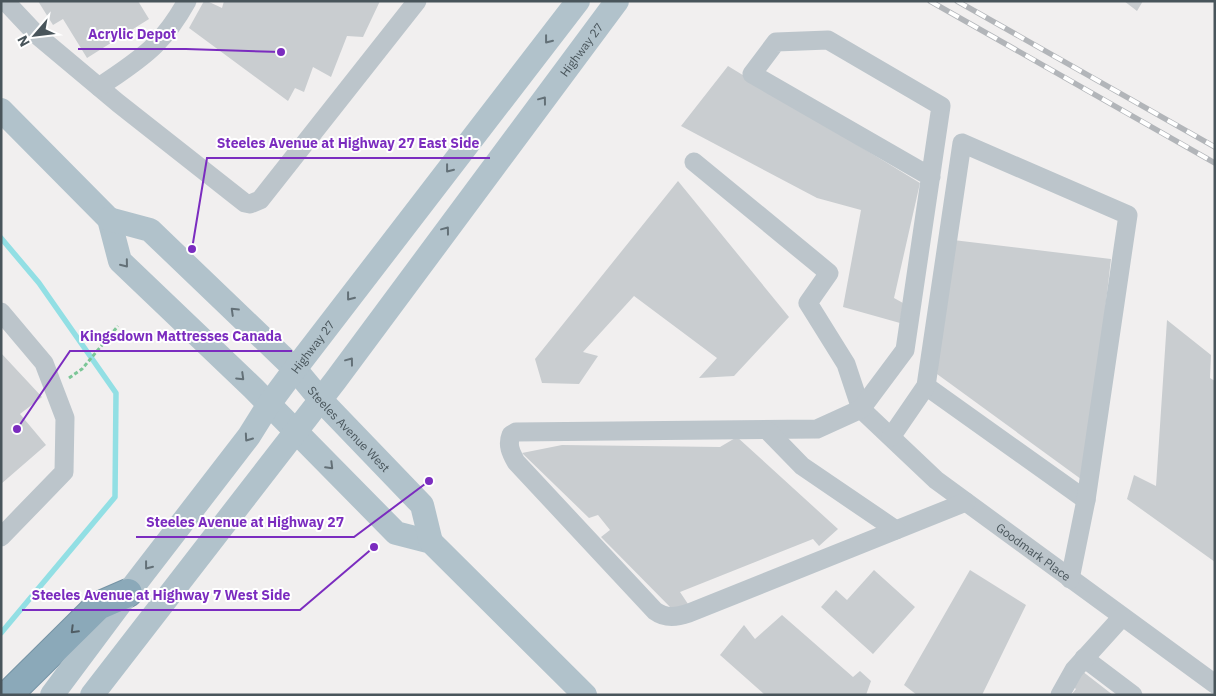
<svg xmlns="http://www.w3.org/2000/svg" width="1216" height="696" font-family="'IBM Plex Sans',sans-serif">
  <rect width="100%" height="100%" fill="#f1efef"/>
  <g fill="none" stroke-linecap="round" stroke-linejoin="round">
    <path stroke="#92dfe4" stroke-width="5.5" d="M1 238 39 283 116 393 115 497 1 633"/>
  </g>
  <path fill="#c9cdd0" d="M38 1H138L149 19 87 58 63 19 53 25Z
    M204 1H207L222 8 224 1H380L363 37 347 36 331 77 313 67 304 92 295 88 288 101 189 28Z
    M1124 1H1143L1137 11Z
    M728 66 920 183 894 298 903 303 900 323 843 307 861 210 817 198 681 126Z
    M678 181 789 317 734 376 699 378 717 358 634 296 583 352 598 356 579 384 542 383 535 359Z
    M953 240 1111 259 1085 482 937 374Z
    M1167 320 1211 355 1210 378 1215 381V562L1127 499 1134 475 1156 486Z
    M1 353 42 397 20 414 46 445 1 484Z
    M737 437 838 529 819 546 813 539 680 592 688 604 674 611 601 537 610 530 598 515 589 518 522 453 562 445 720 447Z
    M874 570 915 607 873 654 821 607 836 590 847 600Z
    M970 570 1026 605 982 695H917L904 685Z
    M782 615 853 677 860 671 871 681 866 695H765L720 655 744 625 755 639Z
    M1082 671 1113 695H1071L1076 689 1071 685Z"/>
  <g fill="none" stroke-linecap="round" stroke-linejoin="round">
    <g stroke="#7694a5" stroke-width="30">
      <path id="highway" d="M8 695 98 606 128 593"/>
    </g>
    <path stroke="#7cc697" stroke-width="3" stroke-dasharray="4 2.5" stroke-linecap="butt" d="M69 378 82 369 118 326"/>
    <g stroke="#bcc5cb" stroke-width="19">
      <path d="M5 1 38 36 118 103 245 203 250 204 260 200 417 1"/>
      <path d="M99 87C118 74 139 61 155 45 168 32 178 17 187 1"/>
      <path id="s1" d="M694 162 829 273 808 303 846 364 861 409 936 480 1215 684"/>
      <path d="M931 177 752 74 776 42 828 40 941 106 905 350 861 409 817 429 516 432 511 435C507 445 511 453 516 462L655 611C666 619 677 617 689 613L966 502"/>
      <path d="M1 312 44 363 65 418 64 472 1 537"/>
      <path d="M926 386 1086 500"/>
      <path d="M767 430 802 466 896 530"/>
      <path d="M891 437 926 386 962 143 1128 215 1086 500 1070 579"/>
      <path d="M1084 658 1133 695"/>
      <path d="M1060 695 1074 670 1122 617"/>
    </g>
    <g stroke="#b1c2cb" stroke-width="24">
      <path d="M1 110 109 219 120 261 253 388 396 533 431 542 585 695"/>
      <path id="s2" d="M109 219 150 230 295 369 320 399 422 505 431 542"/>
      <path id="s3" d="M52 695 128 593 249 436 269 404 295 369 578 1"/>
      <path id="s4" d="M92 695 335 381 617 1"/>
    </g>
    <use href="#highway" stroke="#8ba9b9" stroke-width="28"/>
    <g stroke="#b2b5b9" stroke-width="5.5">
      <path id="rail" d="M930 1 1215 163
        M957 1 1215 147"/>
    </g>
    <use href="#rail" stroke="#fff" stroke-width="4" stroke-dasharray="11" stroke-linecap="butt"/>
  </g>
  <defs><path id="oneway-chevron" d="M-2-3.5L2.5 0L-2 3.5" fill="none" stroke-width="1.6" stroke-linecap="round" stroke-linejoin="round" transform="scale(1.25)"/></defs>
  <g stroke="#637077">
    <use href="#oneway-chevron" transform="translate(548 40) rotate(128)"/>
    <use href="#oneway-chevron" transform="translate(543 100) rotate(-53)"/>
    <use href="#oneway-chevron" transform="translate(449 169) rotate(128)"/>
    <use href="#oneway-chevron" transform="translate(446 230) rotate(-53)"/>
    <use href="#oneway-chevron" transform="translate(125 264) rotate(51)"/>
    <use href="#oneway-chevron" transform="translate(350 297) rotate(128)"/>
    <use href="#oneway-chevron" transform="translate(234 311) rotate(-136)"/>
    <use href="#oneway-chevron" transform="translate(350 361) rotate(-53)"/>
    <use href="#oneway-chevron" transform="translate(241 377) rotate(44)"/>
    <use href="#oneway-chevron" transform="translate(248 438) rotate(125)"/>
    <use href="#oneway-chevron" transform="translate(330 466) rotate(45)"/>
    <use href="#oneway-chevron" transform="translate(148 566) rotate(128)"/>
  </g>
  <use stroke="#505d64" href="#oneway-chevron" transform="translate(74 630) rotate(135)"/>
  <g text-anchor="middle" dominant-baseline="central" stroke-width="4" stroke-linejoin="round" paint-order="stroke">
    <g font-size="12" fill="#49555b" stroke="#fff">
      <text stroke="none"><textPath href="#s4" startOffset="810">Highway 27</textPath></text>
      <text stroke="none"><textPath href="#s3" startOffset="435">Highway 27</textPath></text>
      <text stroke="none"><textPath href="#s2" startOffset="324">Steeles Avenue West</textPath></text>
      <text stroke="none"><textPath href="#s1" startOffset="555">Goodmark Place</textPath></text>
    </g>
  </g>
  <path fill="none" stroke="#7b2cbf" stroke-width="2" d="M281 52L186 49H78M192 249L207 158H490M17 429L70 351H292M429 481L354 537H136M374 547L300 610H22"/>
  <g fill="#7b2cbf" stroke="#fff" stroke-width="2">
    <circle cx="281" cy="52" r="5"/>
    <circle cx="192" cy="249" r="5"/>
    <circle cx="17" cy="429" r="5"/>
    <circle cx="429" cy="481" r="5"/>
    <circle cx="374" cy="547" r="5"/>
  </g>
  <g font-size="14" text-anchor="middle" font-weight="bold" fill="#7b2cbf" stroke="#fff" stroke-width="4" stroke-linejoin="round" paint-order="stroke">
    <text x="132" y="39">Acrylic Depot</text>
    <text x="348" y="148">Steeles Avenue at Highway 27 East Side</text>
    <text x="181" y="341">Kingsdown Mattresses Canada</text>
    <text x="245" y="527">Steeles Avenue at Highway 27</text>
    <text x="161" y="600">Steeles Avenue at Highway 7 West Side</text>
  </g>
  <rect width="1216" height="696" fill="none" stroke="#49555b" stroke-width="5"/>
  <g transform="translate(35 35) rotate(242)" stroke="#ffffff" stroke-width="4" paint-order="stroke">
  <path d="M0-4L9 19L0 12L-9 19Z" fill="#49555b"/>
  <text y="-8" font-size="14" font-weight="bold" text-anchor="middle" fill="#49555b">N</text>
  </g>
</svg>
